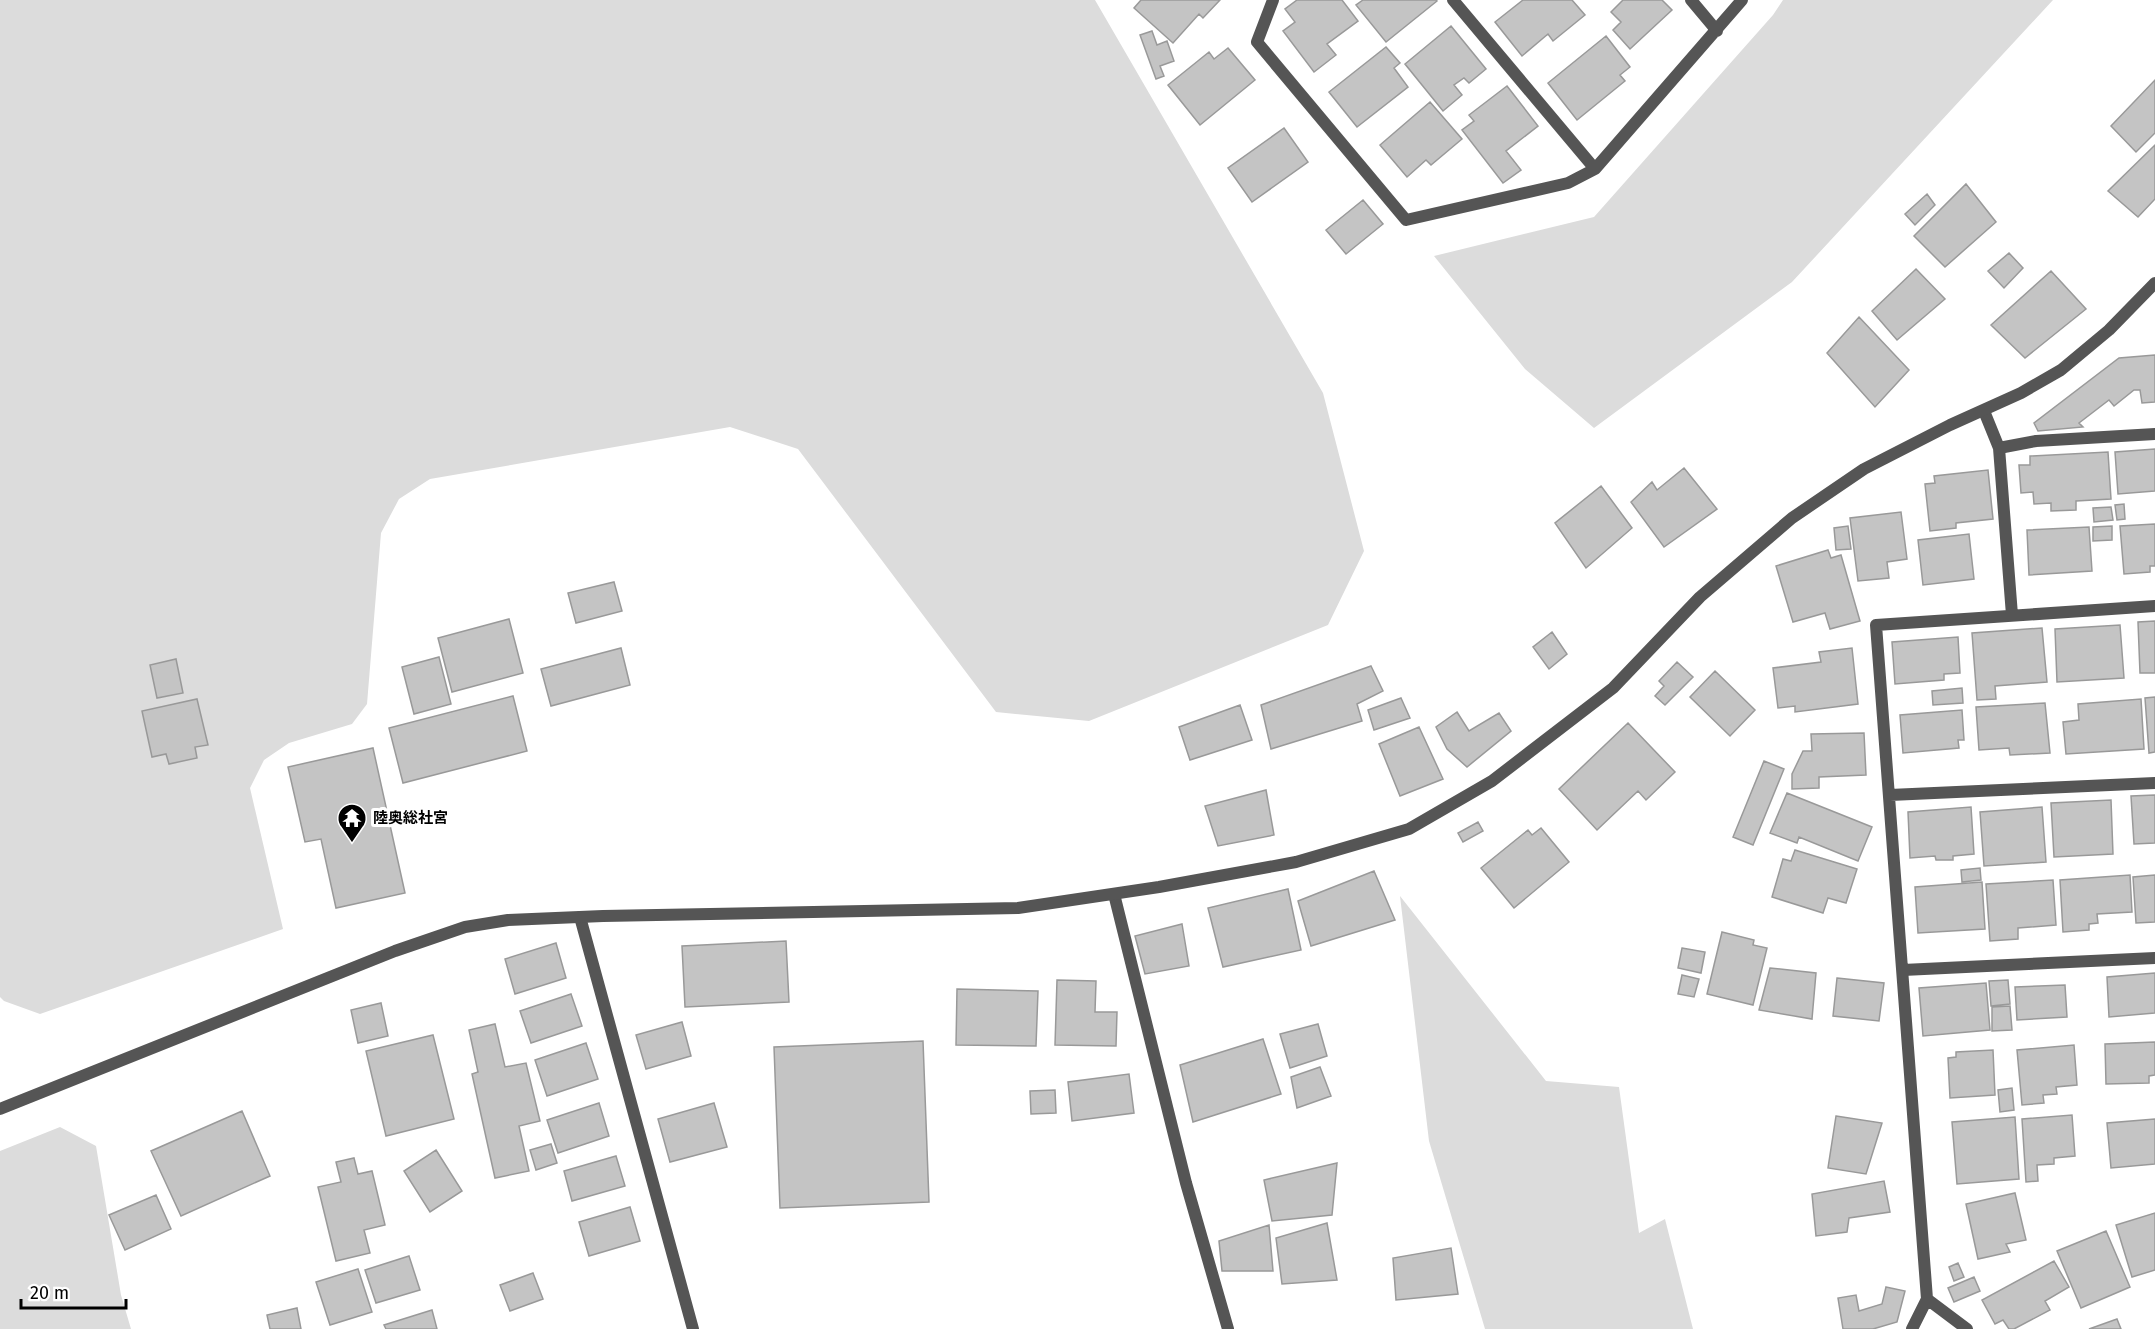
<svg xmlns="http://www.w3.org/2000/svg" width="2155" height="1329" font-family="'Fira Sans','Noto Sans JP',sans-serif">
  <rect width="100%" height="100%" fill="#fff"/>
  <path fill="#dcdcdc" d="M0 0H1095L1323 393 1364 551 1328 625 1089 721 996 712 798 449 730 427 430 479 399 499 381 533 367 704 352 724 289 743 264 760 250 788 283 929 40 1014 4 1001 0 997Z
    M1783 0H2053L1792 282 1594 428 1525 369 1434 256 1594 217 1773 15Z
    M1400 896 1546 1081 1619 1087 1639 1233 1665 1219 1693 1329H1485L1429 1141Z
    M60 1127 96 1146 121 1295 131 1329H0V1151Z"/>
  <path fill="#c4c4c4" stroke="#999" stroke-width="1.5" d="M1141 0H1220L1203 18 1199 14 1173 43 1134 8Z
    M1297 0H1342L1358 21 1327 44 1336 55 1314 72 1283 31 1295 22 1285 9Z
    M1363 0H1436L1437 1 1386 42 1356 5Z
    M1523 0H1572L1585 15 1553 41 1548 34 1522 56 1495 22Z
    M1623 0H1662L1672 10 1630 49 1613 30 1621 22 1611 12Z
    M1451 26 1486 69 1469 83 1464 78 1454 85 1462 95 1443 111 1405 64Z
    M1152 31 1157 45 1167 41 1174 61 1160 66 1164 76 1156 79 1140 35Z
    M1606 36 1630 67 1620 75 1625 81 1577 120 1548 83Z
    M1386 47 1400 63 1394 68 1408 87 1357 127 1329 92Z
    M1228 48 1255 80 1200 125 1168 85 1209 52 1214 59Z
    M2155 80V133L2136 152 2111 126Z
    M1507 86 1538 126 1506 151 1521 170 1503 183 1462 130 1474 121 1469 115Z
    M1430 102 1462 139 1431 165 1426 160 1407 177 1380 145Z
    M1284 128 1308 162 1252 202 1228 168Z
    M2155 145V199L2138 217 2108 191Z
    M1966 184 1996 222 1945 267 1914 236Z
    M1927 194 1935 205 1915 225 1905 214Z
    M1363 200 1383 224 1346 254 1326 230Z
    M2009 253 2023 268 2004 288 1988 271Z
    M1916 269 1945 299 1897 340 1872 311Z
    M2051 271 2086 309 2025 358 1991 325Z
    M1859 317 1909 370 1875 407 1827 353Z
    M2155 355V402L2142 403 2140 390H2134L2114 406 2109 400 2079 423 2083 427 2038 431 2034 423 2119 358Z
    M2155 449V491L2118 494 2115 452Z
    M2108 452 2111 499 2076 501V510L2051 511V503L2034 504 2033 492 2021 493 2019 465H2030V456Z
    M1684 468 1717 509 1664 547 1631 502 1652 482 1657 490Z
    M1988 470 1993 519 1956 523V528L1930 531 1925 484 1935 483 1934 476Z
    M1601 486 1632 528 1586 568 1555 523Z
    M2124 504 2125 519 2117 520 2115 505Z
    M2111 507 2113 520 2094 522 2093 508Z
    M1901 512 1907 559 1887 562 1889 578 1858 581 1850 518Z
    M2155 524V566H2150V572L2124 574 2120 526Z
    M1848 526 1851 549 1836 550 1834 528Z
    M2112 526V540L2093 541V527Z
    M2089 527 2092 571 2029 575 2027 530Z
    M1969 534 1974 579 1923 585 1918 540Z
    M1828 550 1831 558 1841 555 1860 621 1830 629 1825 613 1793 622 1776 566Z
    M614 582 622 611 576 623 568 593Z
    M509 619 523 673 452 692 438 638Z
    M2155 621V673H2140L2138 622Z
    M2120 625 2124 678 2057 682 2055 629Z
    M2042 628 2047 682 1995 686 1996 699 1977 700 1972 633Z
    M1552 632 1567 654 1549 669 1533 647Z
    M1958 637 1960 673 1944 674V680L1895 684 1892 642Z
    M621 648 630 685 551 706 541 669Z
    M1852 648 1858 704 1795 712V706L1778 708 1773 668 1821 662 1819 652Z
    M439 657 451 704 414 714 402 667Z
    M176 659 183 693 157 698 150 665Z
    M1677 662 1693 677 1665 705 1655 696 1664 686 1659 681Z
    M1371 666 1383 691 1357 704 1362 721 1271 749 1261 705Z
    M1715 671 1755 710 1730 736 1690 697Z
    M1962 688 1963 703 1933 705 1932 691Z
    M513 696 527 751 403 783 389 728Z
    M2155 697V752L2149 753 2145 698Z
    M1401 698 1410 718 1374 730 1368 710Z
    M197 699 208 745 195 747 197 758 169 764 166 754 152 757 142 711Z
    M2141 699 2144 749 2066 754 2063 722 2079 720 2078 704Z
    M2045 703 2050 753 2010 755 2009 748 1979 750 1976 707Z
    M1240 705 1252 740 1190 760 1179 727Z
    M1962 710 1964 740H1958L1959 748 1903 753 1900 715Z
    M1457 712 1469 731 1499 713 1511 731 1467 767 1447 749 1436 727Z
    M1628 723 1675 772 1646 800 1638 791 1597 830 1559 789Z
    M1419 727 1443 779 1400 796 1379 744Z
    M1864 733 1866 775 1819 777V788L1792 789V774L1803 751H1812L1811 734Z
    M373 748 405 893 336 908 321 839 305 842 288 767Z
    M1764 761 1784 769 1753 845 1733 837Z
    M1266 790 1274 835 1218 846 1205 806Z
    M1787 793 1872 827 1858 861 1799 837 1797 843 1770 833Z
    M2155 795V843L2134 844 2131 796Z
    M2111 800 2113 854 2054 857 2051 803Z
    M1971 807 1974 854 1953 856V860H1936L1935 856 1910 858 1908 812Z
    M2042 807 2046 862 1984 866 1980 812Z
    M1478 822 1483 831 1463 842 1458 833Z
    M1541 828 1569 862 1514 908 1481 868 1528 830 1532 835Z
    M1795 850 1857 869 1846 903 1828 898 1823 913 1772 897 1783 859 1791 861Z
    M1980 868 1981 880 1962 882 1961 870Z
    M1374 871 1395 920 1311 946 1298 901Z
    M2130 875 2132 912 2097 914 2098 923 2089 924V930L2063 932 2060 880Z
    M2155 875V922L2136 923 2133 877Z
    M2053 880 2056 925 2018 928V939L1990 941 1986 884Z
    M1982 882 1985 929 1918 933 1915 887Z
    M1288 889 1301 950 1223 967 1208 908Z
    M1182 924 1189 966 1145 974 1135 936Z
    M1722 932 1754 940 1753 945 1767 948 1753 1005 1707 994Z
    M786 941 789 1002 685 1007 682 946Z
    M556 943 566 978 515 994 505 959Z
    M1682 948 1705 952 1701 973 1678 968Z
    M1770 968 1816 973 1812 1019 1759 1010Z
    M2155 973V1013L2109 1017 2107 977Z
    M1682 975 1699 979 1694 997 1678 994Z
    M1837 978 1884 983 1879 1021 1833 1016Z
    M1057 980 1096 981 1095 1012H1117L1116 1046 1055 1045Z
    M2008 980 2010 1004 1991 1006 1989 981Z
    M1986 983 1990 1030 1923 1036 1919 988Z
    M2065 985 2067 1017 2017 1020 2015 987Z
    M957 989 1038 991 1036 1046 956 1045Z
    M571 994 582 1026 531 1043 520 1011Z
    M381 1003 388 1036 358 1043 351 1010Z
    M2010 1006 2012 1030 1992 1031V1007Z
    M682 1022 691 1056 646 1069 636 1035Z
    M495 1024 505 1067 526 1063 540 1121 519 1126 529 1171 495 1178 472 1074 478 1072 469 1030Z
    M1318 1024 1327 1056 1290 1068 1280 1034Z
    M433 1035 454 1119 386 1136 366 1051Z
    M1263 1039 1281 1094 1193 1122 1180 1065Z
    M923 1041 929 1202 780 1208 774 1047Z
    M2155 1042V1075L2149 1076V1083L2106 1084 2105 1044Z
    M586 1043 598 1079 547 1096 535 1060Z
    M2074 1045 2077 1085 2056 1087 2057 1094 2043 1095 2044 1103 2022 1105 2017 1050Z
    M1993 1050 1995 1095 1950 1098 1948 1058 1956 1057V1052Z
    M1320 1067 1331 1096 1297 1108 1291 1077Z
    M1129 1074 1134 1113 1072 1121 1068 1082Z
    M2012 1088 2014 1110 2000 1112 1998 1090Z
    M1055 1090 1056 1113 1031 1114 1030 1091Z
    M599 1103 609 1136 558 1153 547 1120Z
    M714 1103 727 1147 670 1162 658 1119Z
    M242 1111 270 1176 181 1216 151 1151Z
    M2072 1115 2075 1156 2054 1158V1164L2037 1165 2038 1181 2026 1182 2022 1119Z
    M1836 1116 1882 1123 1866 1174 1828 1168Z
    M2015 1117 2019 1179 1957 1184 1952 1122Z
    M2155 1119V1164L2111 1168 2107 1123Z
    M551 1144 557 1163 536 1170 530 1150Z
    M436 1150 462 1191 430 1212 404 1171Z
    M616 1156 625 1186 572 1201 564 1171Z
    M354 1158 358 1174 372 1171 385 1225 364 1230 370 1253 336 1261 318 1187 341 1182 336 1162Z
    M1337 1163 1332 1215 1272 1221 1264 1180Z
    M1884 1181 1890 1212 1849 1218 1847 1232 1816 1236 1812 1194Z
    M2015 1193 2026 1240 2006 1244 2010 1252 1978 1259 1966 1204Z
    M156 1195 171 1229 125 1250 109 1215Z
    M630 1207 640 1241 589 1256 579 1222Z
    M2155 1213V1270L2132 1277 2116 1225Z
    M1327 1223 1337 1280 1282 1284 1276 1238Z
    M1269 1225 1273 1271H1222L1219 1241Z
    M2106 1231 2130 1287 2081 1308 2057 1251Z
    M1451 1248 1458 1294 1396 1300 1393 1258Z
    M409 1256 420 1290 376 1303 365 1270Z
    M2054 1261 2069 1287 2045 1301 2050 1310 2014 1329H2009L2003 1320 1995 1324 1982 1300Z
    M1958 1263 1964 1277 1954 1281 1949 1267Z
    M358 1269 372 1312 330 1325 316 1282Z
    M533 1273 543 1299 510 1311 500 1285Z
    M1974 1277 1980 1291 1954 1302 1948 1288Z
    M1886 1287 1905 1291 1897 1322 1873 1329H1843L1838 1298 1856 1295 1859 1311 1882 1304Z
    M297 1308 301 1329H270L267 1315Z
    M432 1310 437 1329H386L384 1325Z
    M2117 1319 2121 1329H2089Z"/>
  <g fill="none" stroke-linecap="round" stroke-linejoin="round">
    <path stroke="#555" stroke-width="12" d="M1114 894 1186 1183 1228 1329"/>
    <path stroke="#555" stroke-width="12" d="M1273 0 1257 42 1406 220 1568 183 1595 169 1742 0
      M1453 0 1595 169
      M1691 0 1717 31
      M1984 411 1999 448 2012 615
      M1999 448 2036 441 2155 434
      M1890 795 2155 783
      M580 917 693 1329
      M1903 970 2155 958
      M1927 1299 1967 1329
      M1912 1329 1927 1299 1876 625 2155 606"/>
    <path stroke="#555" stroke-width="12" d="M0 1109 395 951 465 927 508 920 603 916 1018 908 1159 887 1296 862 1409 829 1492 781 1613 688 1700 597 1792 518 1864 469 1950 425 2021 393 2061 370 2109 330 2155 283"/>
  </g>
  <defs>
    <g id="temple-pin" transform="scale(1.5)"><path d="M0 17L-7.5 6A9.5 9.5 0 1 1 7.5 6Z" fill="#000" stroke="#fff"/><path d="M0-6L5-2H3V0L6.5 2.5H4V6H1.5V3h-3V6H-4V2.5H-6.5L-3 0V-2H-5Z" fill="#fff"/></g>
  </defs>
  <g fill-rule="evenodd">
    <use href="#temple-pin" x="352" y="818"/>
  </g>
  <g text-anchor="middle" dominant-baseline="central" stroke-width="6" stroke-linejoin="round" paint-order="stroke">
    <g font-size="15" font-weight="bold" fill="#000" stroke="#fff" text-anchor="start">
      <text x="373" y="818">陸奥総社宮</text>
    </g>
  </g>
  <path d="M21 1299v9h105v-9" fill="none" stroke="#000000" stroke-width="3"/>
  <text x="30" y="1299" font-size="18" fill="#000000" stroke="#ffffff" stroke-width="4.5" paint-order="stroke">20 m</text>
</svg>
